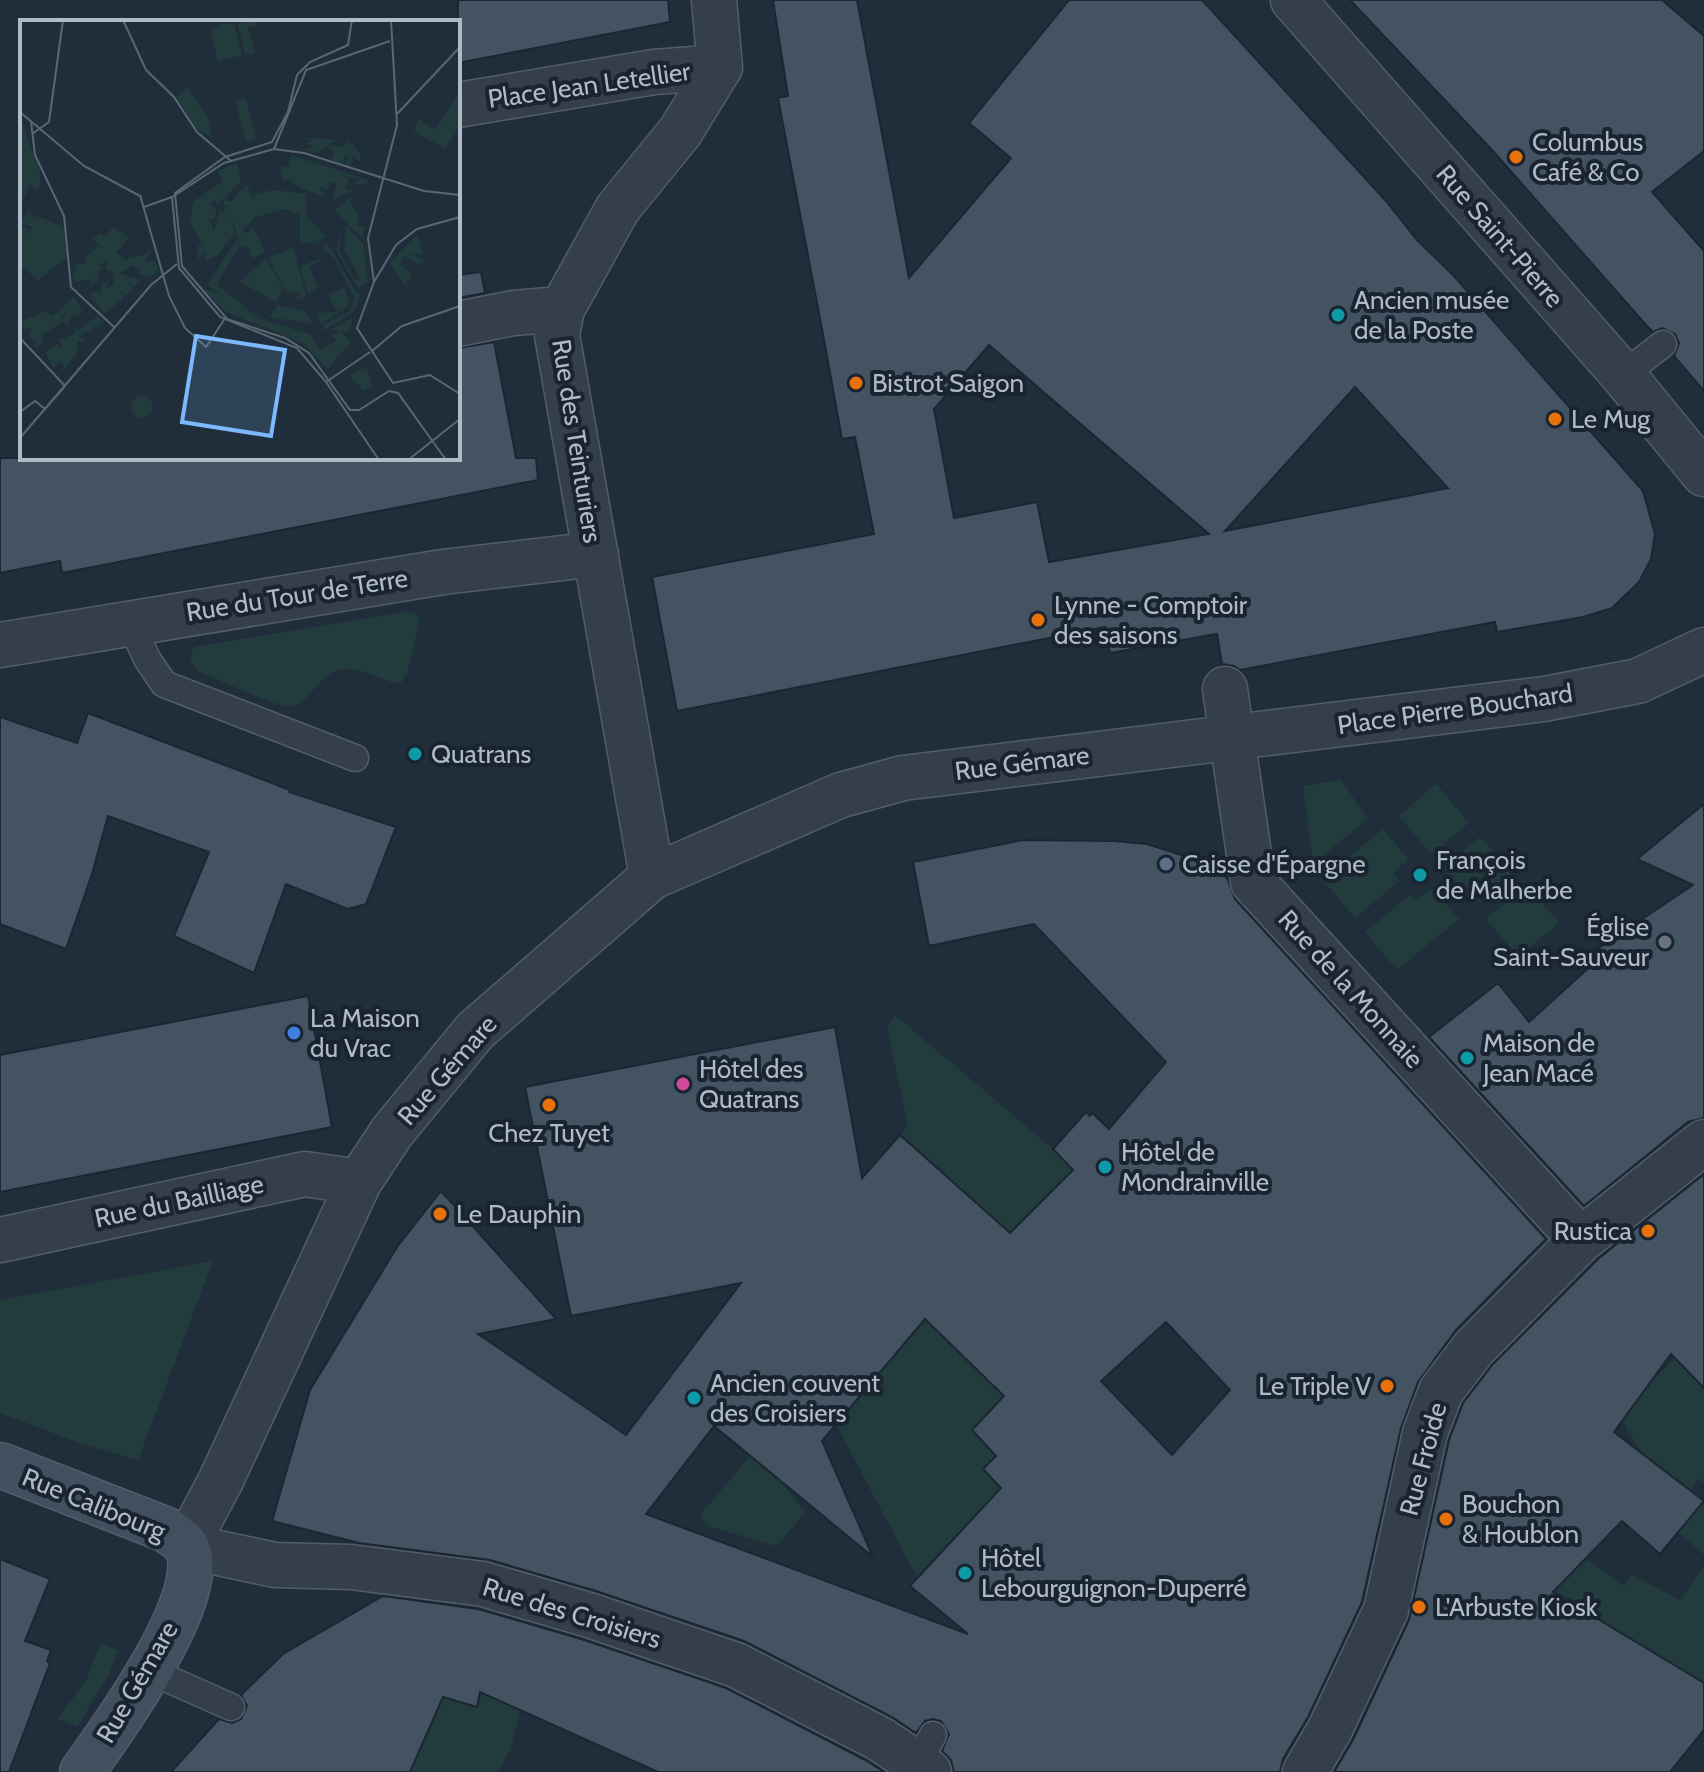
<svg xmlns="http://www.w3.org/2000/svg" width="1704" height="1772" font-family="Cabin,sans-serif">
  <rect width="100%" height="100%" fill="#202e3b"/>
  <path fill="#223b3c" d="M406 612 416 613 420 619 407 674 400 684C381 681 366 668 346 669 319 670 313 702 291 706 278 708 215 678 198 671L190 661 193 648 199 646Z
    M1341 780 1368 819 1313 864 1303 786Z
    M1436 784 1469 823 1431 854 1399 816Z
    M1383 829 1408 859 1393 873 1399 881 1355 918 1322 879Z
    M1480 837 1511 874 1474 905 1443 867Z
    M1527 884 1559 923 1518 957 1486 919Z
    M1432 888 1459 919 1397 970 1365 932 1410 895 1416 901Z
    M895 1015 1053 1149 1073 1170 1004 1396 972 1429 996 1456 983 1469 1001 1488 917 1578 836 1424 1003 1228 900 1135 908 1126 887 1028Z
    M213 1261 138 1460 79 1443 0 1413V1300Z
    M1704 1351V1483L1698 1479 1691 1489 1675 1478 1649 1508 1626 1469 1640 1451 1622 1420 1649 1385 1675 1357Z
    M750 1456 778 1479 806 1512 776 1546 707 1526 700 1515Z
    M1704 1501V1555L1678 1532Z
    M1572 1549 1624 1586 1631 1574 1680 1600 1704 1566V1683L1586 1642 1541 1577Z
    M101 1642 118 1651 110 1672 77 1727 58 1719 86 1680Z
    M481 1685 525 1695 510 1750 498 1772H410L440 1697 476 1707Z"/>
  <path fill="#445362" stroke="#1b2632" stroke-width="2" fill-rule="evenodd" d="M458 0H668L670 22 458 63Z
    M773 0H857L909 278 1011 158 969 123 1069 0H1202L1386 201 1417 240 1454 276 1643 491 1655 534 1651 559 1639 582 1612 608 1583 617 1497 632 1495 622 1240 670 1234 666 1222 664 1217 634 1110 653 1105 627 677 711 652 577 874 534 855 437 842 439 822 329 778 98 788 96ZM989 345 1055 402 1209 534 1049 562 1037 502 954 518 934 409ZM1355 387 1448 488 1225 531Z
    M1350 0H1662L1704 36V151L1652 192 1704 251V391L1674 356 1679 343 1675 334 1662 328 1653 332 1646 325 1493 151Z
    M481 272 485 293 458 298V275Z
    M494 342 516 458H536L538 480 62 573 60 561 0 573V458H458V348Z
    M88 713 290 790 289 792 396 827 366 904 348 909 286 884 254 973 174 936 209 852 108 816 92 874 66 949 0 924V717L77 743Z
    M1704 804V1118L1688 1122 1584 1206 1429 1037 1498 983 1529 1022 1604 954 1599 948 1693 885 1637 859Z
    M1023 840 1114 841 1147 844 1197 860 1227 878 1235 899 1546 1239 1456 1330 1418 1382 1401 1428 1362 1602 1308 1717 1283 1759 1280 1772H954L951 1760 942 1751 949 1734 941 1721 933 1719 925 1721 916 1733 892 1717 744 1641 596 1591 490 1560 359 1543 272 1521 310 1390 397 1247 441 1191 556 1319 478 1334 626 1435 741 1283 571 1316 525 1087 835 1027 862 1178 900 1135 1010 1233 1073 1170 1053 1149 1086 1112 1090 1116 1092 1113 1109 1129 1166 1062 1034 924 929 946 913 862ZM925 1319 1004 1396 972 1430 996 1456 983 1469 1001 1488 910 1586 968 1634 646 1514 714 1426 873 1557 822 1441ZM1166 1322 1230 1390 1172 1455 1101 1381Z
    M308 996 332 1127 0 1192V1055Z
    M1704 1174V1388L1671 1354 1614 1432 1704 1501 1660 1554 1622 1521 1553 1592 1704 1683V1730L1670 1772H1334L1353 1740 1409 1620 1449 1440 1463 1403 1493 1364 1598 1259Z
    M0 1559 50 1579 25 1641 51 1650 47 1661 50 1663 9 1772H0Z
    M383 1596 478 1609 581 1639 726 1688 867 1761 884 1772H658L480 1692 477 1707 443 1697 410 1772H171L219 1719 232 1723 241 1719 247 1706 241 1695 283 1654Z"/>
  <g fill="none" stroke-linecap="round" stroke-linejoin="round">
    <g stroke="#525d69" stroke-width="29">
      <path id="lane" d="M1623 375 1663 344
        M130 622 147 659 164 684 355 758
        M150 1671 231 1707
        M917 1764 933 1735"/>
    </g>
    <g stroke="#525d69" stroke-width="47">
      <path id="street" d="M1293 0 1623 375 1704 474
        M458 105 654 72 720 67
        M458 324 513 313 562 309
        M0 645 443 572 596 554
        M1225 689 1253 882 1581 1240
        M652 877 557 335 562 309 618 208 680 132 720 67 714 0
        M0 1240 305 1174 359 1182
        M929 1772 880 1739 736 1665 589 1615 483 1584 351 1567 275 1565 186 1546 221 1480 359 1182 392 1132 475 1031 652 877 841 795 903 778 1544 699 1638 681 1704 650
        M1305 1772 1330 1729 1386 1610 1425 1433 1441 1391 1474 1348 1581 1240 1704 1142"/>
    </g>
    <g stroke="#525d69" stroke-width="47">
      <path id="secondary" d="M0 1465 167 1530C172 1535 183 1540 186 1546 213 1592 110 1733 82 1772"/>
    </g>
    <use href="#lane" stroke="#343f4b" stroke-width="26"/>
    <use href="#street" stroke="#343f4b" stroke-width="44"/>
    <use href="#secondary" stroke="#424f5e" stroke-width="44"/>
  </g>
  <g fill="#e8710a" stroke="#192430" stroke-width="3">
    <circle cx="1516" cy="157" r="8"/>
    <circle cx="856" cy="383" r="8"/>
    <circle cx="1555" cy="419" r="8"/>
    <circle cx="1038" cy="620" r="8"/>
    <circle cx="549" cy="1105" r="8"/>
    <circle cx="440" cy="1214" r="8"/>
    <circle cx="1648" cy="1231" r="8"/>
    <circle cx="1387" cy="1386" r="8"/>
    <circle cx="1446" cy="1519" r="8"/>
    <circle cx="1419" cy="1607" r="8"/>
  </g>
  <g fill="#0f9aa8" stroke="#192430" stroke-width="3">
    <circle cx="1338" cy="315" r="8"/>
    <circle cx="415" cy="754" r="8"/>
    <circle cx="1420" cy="875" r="8"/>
    <circle cx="1467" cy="1058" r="8"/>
    <circle cx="1105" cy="1167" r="8"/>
    <circle cx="694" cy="1398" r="8"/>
    <circle cx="965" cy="1573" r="8"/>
  </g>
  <circle fill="#5c6f8a" stroke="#192430" stroke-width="3" cx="1166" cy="864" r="8"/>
  <circle fill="#6b7280" stroke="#192430" stroke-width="3" cx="1665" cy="942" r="8"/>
  <circle fill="#3f7fe0" stroke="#192430" stroke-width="3" cx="294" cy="1033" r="8"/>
  <circle fill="#d1479c" stroke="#192430" stroke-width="3" cx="683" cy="1084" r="8"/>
  <g text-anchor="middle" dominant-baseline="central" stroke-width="8" stroke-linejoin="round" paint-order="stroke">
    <g font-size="26" fill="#afbac7" stroke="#192430">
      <text transform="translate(589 85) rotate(-8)">Place Jean Letellier</text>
      <text transform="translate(1500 236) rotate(49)">Rue Saint-Pierre</text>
      <text transform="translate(577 441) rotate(81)">Rue des Teinturiers</text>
      <text transform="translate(297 595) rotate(-9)">Rue du Tour de Terre</text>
      <text transform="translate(1455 709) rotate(-8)">Place Pierre Bouchard</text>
      <text transform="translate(1022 763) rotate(-7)">Rue Gémare</text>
      <text transform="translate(1351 989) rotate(48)">Rue de la Monnaie</text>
      <text transform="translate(447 1070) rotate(-49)">Rue Gémare</text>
      <text transform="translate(179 1201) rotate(-12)">Rue du Bailliage</text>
      <text transform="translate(1423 1459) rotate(-75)">Rue Froide</text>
      <text transform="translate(94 1504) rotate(22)">Rue Calibourg</text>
      <text transform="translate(572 1613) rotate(17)">Rue des Croisiers</text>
      <text transform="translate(137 1682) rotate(-60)">Rue Gémare</text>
    </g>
    <g font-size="26" fill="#afbac7" stroke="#192430" text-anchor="start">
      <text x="1532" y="142">Columbus<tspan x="1532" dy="30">Café &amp; Co</tspan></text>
      <text x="1354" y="300">Ancien musée<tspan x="1354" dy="30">de la Poste</tspan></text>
      <text x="872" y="383">Bistrot Saigon</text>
      <text x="1571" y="419">Le Mug</text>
      <text x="1054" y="605">Lynne - Comptoir<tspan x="1054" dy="30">des saisons</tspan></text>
      <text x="431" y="754">Quatrans</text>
      <text x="1436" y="860">François<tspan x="1436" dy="30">de Malherbe</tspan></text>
      <text x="1182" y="864">Caisse d'Épargne</text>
      <text x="1649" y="927" text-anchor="end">Église<tspan x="1649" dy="30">Saint-Sauveur</tspan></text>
      <text x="310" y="1018">La Maison<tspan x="310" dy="30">du Vrac</tspan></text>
      <text x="1483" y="1043">Maison de<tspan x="1483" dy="30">Jean Macé</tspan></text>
      <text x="699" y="1069">Hôtel des<tspan x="699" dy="30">Quatrans</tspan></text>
      <text x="549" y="1133" text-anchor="middle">Chez Tuyet</text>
      <text x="1121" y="1152">Hôtel de<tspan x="1121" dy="30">Mondrainville</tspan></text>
      <text x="456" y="1214">Le Dauphin</text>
      <text x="1632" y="1231" text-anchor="end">Rustica</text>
      <text x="710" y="1383">Ancien couvent<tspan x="710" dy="30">des Croisiers</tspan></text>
      <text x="1371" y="1386" text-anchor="end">Le Triple V</text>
      <text x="1462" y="1504">Bouchon<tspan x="1462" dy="30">&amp; Houblon</tspan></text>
      <text x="981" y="1558">Hôtel<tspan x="981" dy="30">Lebourguignon-Duperré</tspan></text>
      <text x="1435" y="1607">L'Arbuste Kiosk</text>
    </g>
  </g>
  <g transform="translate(20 20)">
    <rect width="440" height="440" fill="#202e3b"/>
    <path d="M236 0 238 6 228 7 235 32 225 35 218 4ZM201 4H214L222 35 198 42 190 10ZM168 68 188 98 193 119 176 108 156 76ZM440 72V106L425 129 394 111 398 98 415 110ZM226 78 236 119 226 122 215 81ZM0 96 20 152V166L17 170 10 163 4 179 0 177ZM284 117 316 120 309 124 321 128 329 121 340 133 341 143 333 135 330 146 325 145 329 135 325 134 323 144 311 140 314 133 307 126 297 134 283 129 295 127 285 123 291 121ZM271 135 348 160 347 164 331 165 341 160 323 155 329 161 325 170 336 168 312 181 317 163 310 162 307 170 300 167 305 177 271 164 272 158 263 161 259 146 269 148ZM217 143 221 162 197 185 194 180 190 184 196 189 195 198 189 200 194 211 201 187 203 193 207 185 202 184 205 178 211 173 205 180 211 182 227 164 233 180 235 174 254 170 286 174V196L306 217 297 222 283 206 296 223 280 222V195L265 189 235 197 223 210 225 214 233 207 245 232 232 239 229 228 220 225 197 264 231 292 252 301 235 296 187 265 218 218 211 196 214 214 199 234 186 241 185 232 178 240V224L185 230 170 203 173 182 203 161 197 151ZM336 174 330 182 339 195 337 205 345 207 342 219 314 190 324 182 327 193 325 181ZM9 190 16 203 15 197H21L44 208 47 237 18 260 4 248 0 251V204L8 209 7 216 12 207 1 203ZM326 206 343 223 348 261 338 268 316 231 323 207 319 231 335 260 340 258 324 230ZM93 207 109 218 96 232 105 240 131 232 125 242 134 240 138 249 131 257 122 255 113 245 99 253 120 260 114 267 109 262 112 270 107 275 100 271 103 279 84 293 69 275 79 267 74 272 82 271 81 265 89 259 86 268 94 265 93 252 85 249 89 240 79 245 84 249 77 254 79 260 70 267V259L56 262 52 257 57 243 66 244 64 239 77 226 84 229 73 219 79 213 85 217ZM397 215 403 235 386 233 406 241 400 245 385 236 380 243 392 255 386 263 390 272 370 243ZM306 221 338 275 341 272 335 290 304 311 303 305 330 291 335 279 314 238 303 228ZM274 228 286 277 282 280 273 278 280 274 265 270 248 237ZM246 238 263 269 256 282 220 262ZM302 238 301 241 289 247 298 267 288 274 280 246ZM325 267 329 286 301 304 296 293 317 292 308 275ZM183 269 202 274 239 299 290 314 301 330 316 321 313 315 319 312 310 310 332 298 330 311 321 312 331 323 307 349 283 323 206 292ZM54 276 63 293 51 297 47 306 42 299 47 293 40 297 43 302 21 315 23 322 14 328 17 322 9 317 11 308 3 310 0 302 26 291 33 296ZM258 285 286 292 293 304 249 297ZM78 296 83 303 58 317 67 321H57V333L45 348 40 341 33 348 25 332 36 324 42 329 39 317 44 319 55 313 53 307 57 310ZM347 347 353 367 343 371 329 354 325 356ZM111 387a11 11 0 1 1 22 0a11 11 0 1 1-22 0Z" fill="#223b3c"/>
    <path fill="none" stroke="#596673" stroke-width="2" d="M103 0 126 50 154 77 177 112 211 141M332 0 328 25 290 42 277 55 268 92 252 122 205 137 155 173 162 246 207 299 265 318 289 333 330 390H339L369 371 378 373 426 440M0 92 64 146 120 176M377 94 440 27M11 101 15 135 44 196 51 267 95 308M12 114 29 102 43 0M254 129 286 50 370 21M120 175 149 276 165 308 186 327 204 300M152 177 159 248 200 297 277 328 306 362 350 332M124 187 152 177 204 143 254 129 284 133 404 171 440 175M440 197 397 209 376 225 354 262 337 308 373 363 410 355 440 374M354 262 348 218 377 105 371 0M0 318 45 366M352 331 382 306 440 286M306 362 359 440M25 389 45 366M0 392 15 381 25 389M0 418 131 265 157 244M388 440 440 399"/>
    <path fill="#7db9fe" fill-opacity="0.15" stroke="#7db9fe" stroke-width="4" d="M176 316 265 330 251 416 162 402Z"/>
    <rect width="440" height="440" fill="none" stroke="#afbac7" stroke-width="4"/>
  </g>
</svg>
